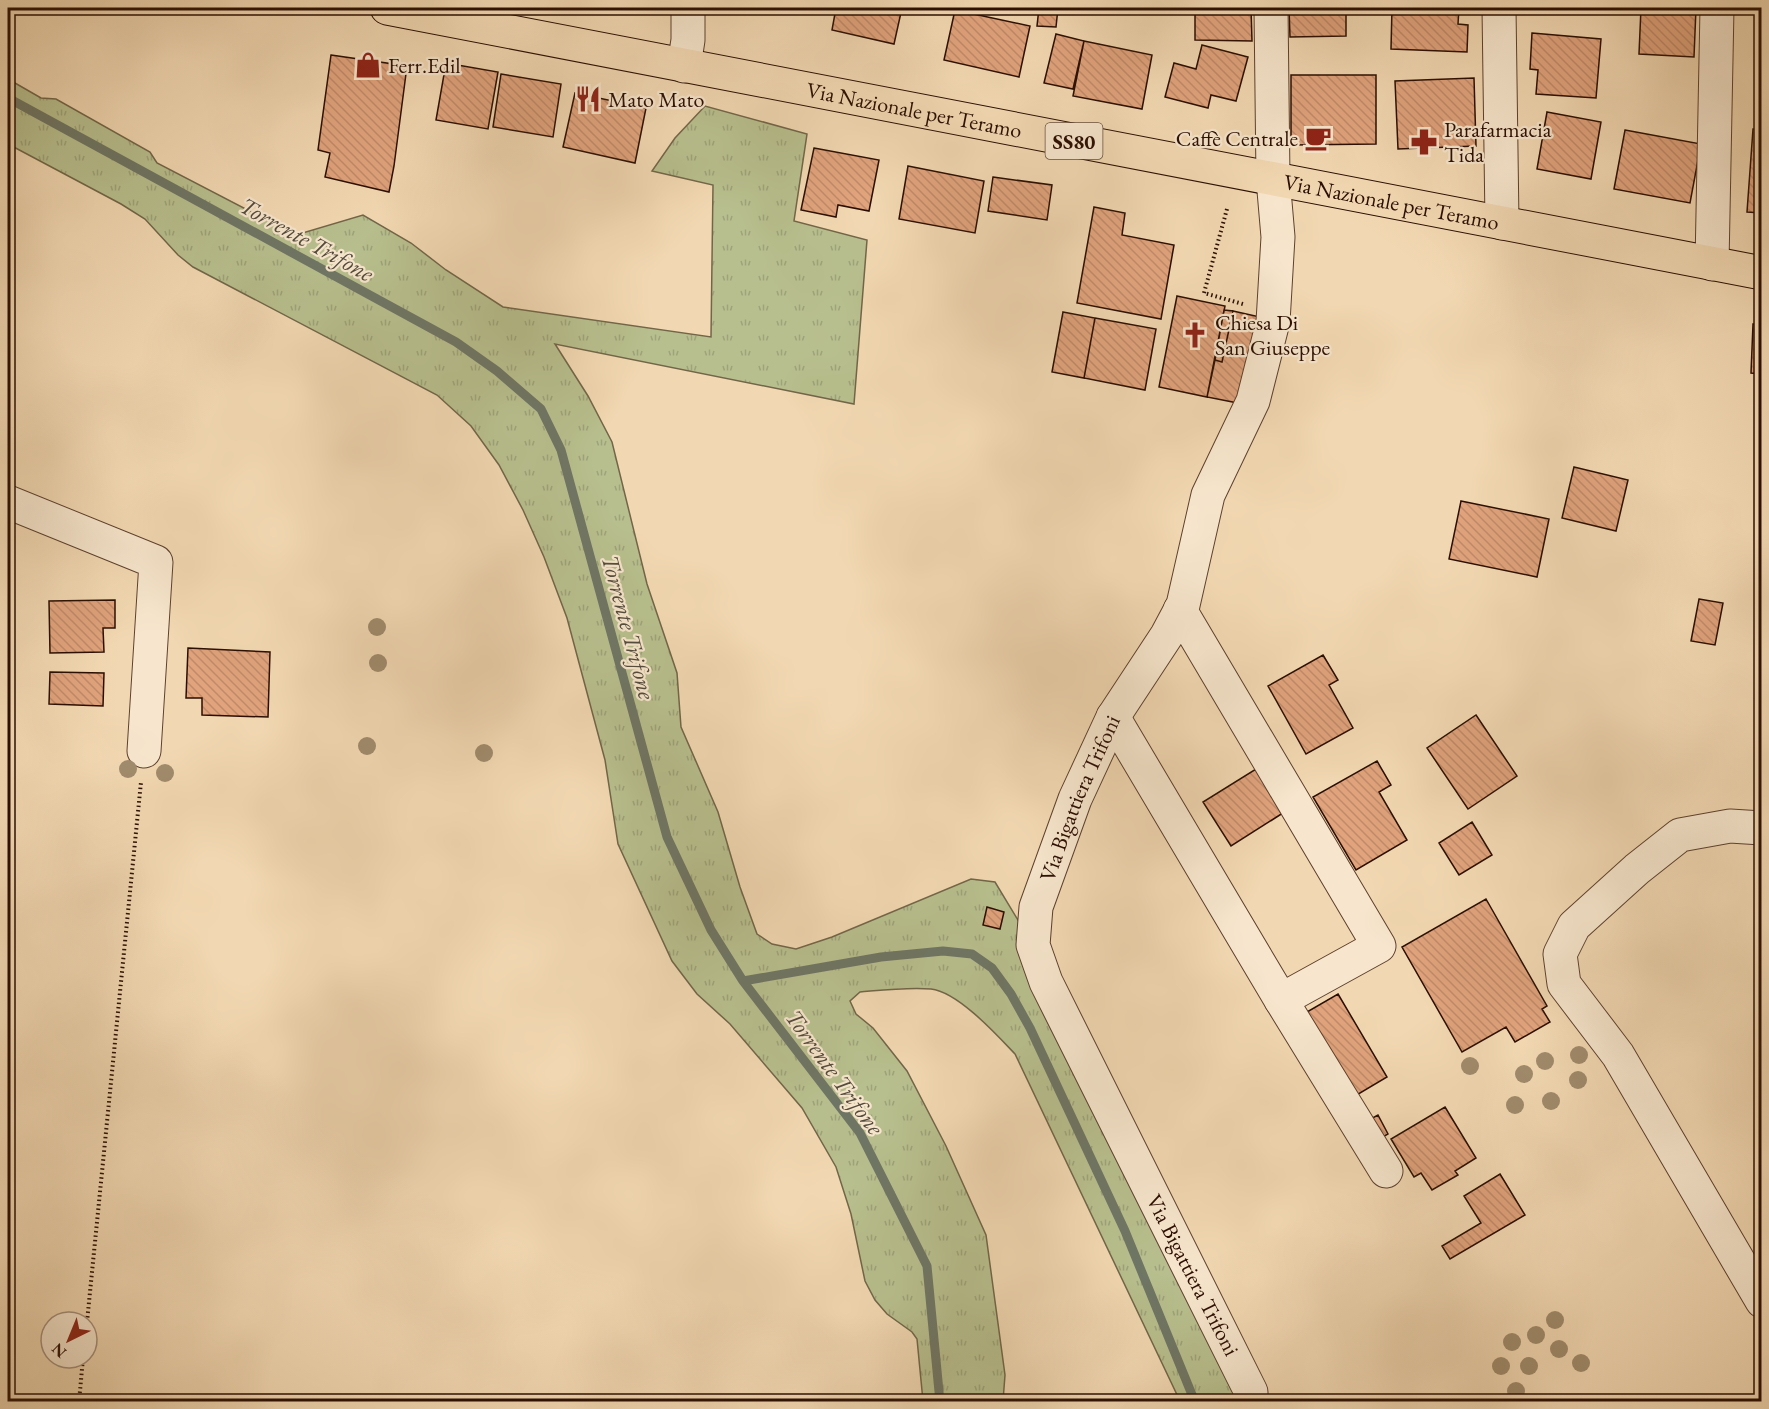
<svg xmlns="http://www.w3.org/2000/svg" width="1769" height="1409" font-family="'EB Garamond',serif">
  <defs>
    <pattern id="grass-tufts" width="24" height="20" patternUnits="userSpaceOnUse" patternTransform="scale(1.5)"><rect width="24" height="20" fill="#b8bf8e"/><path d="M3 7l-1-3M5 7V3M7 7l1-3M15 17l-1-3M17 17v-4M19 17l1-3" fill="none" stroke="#9ea379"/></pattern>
    <pattern id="building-back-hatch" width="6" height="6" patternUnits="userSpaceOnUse" patternTransform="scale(1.5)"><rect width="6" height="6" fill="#e0a37c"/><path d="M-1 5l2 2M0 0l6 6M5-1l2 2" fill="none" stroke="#c08b6a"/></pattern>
  </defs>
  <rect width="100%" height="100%" fill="#f2d8b2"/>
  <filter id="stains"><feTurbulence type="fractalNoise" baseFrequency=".00333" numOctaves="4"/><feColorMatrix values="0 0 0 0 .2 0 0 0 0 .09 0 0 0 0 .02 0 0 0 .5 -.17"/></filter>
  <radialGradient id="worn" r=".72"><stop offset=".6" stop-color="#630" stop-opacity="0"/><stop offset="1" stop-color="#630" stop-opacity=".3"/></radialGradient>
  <path fill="url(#grass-tufts)" stroke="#726648" stroke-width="1.5" d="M8 79 41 98 56 99 150 152 157 163 296 235 363 215 411 243 446 270 503 307 711 337 713 185 652 171 675 138 705 106 807 134 794 221 867 240 854 404 555 344 588 396 612 442 647 584 677 673 681 727 718 812 740 887 757 934 772 944 796 949 832 937 971 879 995 882 1033 945 1251 1401H1180L1015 1054C997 1035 958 992 931 989 908 987 883 990 860 992L850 1001 856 1014 873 1028 907 1071 946 1146 986 1235 1005 1375 1003 1401H923L917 1339 912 1332 887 1314 875 1300 865 1281 851 1214 836 1167 802 1108 730 1024 697 994 672 961 618 844 605 760 567 618 544 557 523 510 499 465 471 426 437 395 193 267 178 255 145 219 121 204 8 144Z"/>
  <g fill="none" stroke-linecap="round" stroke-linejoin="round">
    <path stroke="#6f7665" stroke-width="9" d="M8 98 456 342 497 371 541 409 561 450 667 837 711 930 743 981 860 1133 927 1266 940 1402
      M743 981 881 957 943 951 972 954 992 968 1011 994 1030 1028 1125 1231 1195 1402"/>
  </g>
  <path fill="url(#building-back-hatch)" stroke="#2b0e02" stroke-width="1.5" d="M836 8H902L894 44 832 30Z
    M1039 8H1058L1056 27 1037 26Z
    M1195 8H1251L1252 41 1195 40Z
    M1289 8H1346V36L1290 37Z
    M1392 8H1459L1458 24 1468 25 1467 52 1391 49Z
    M1641 8H1696L1694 57 1639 54Z
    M955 10 1030 26 1019 77 944 60Z
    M1532 33 1601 39 1596 98 1536 94 1538 70 1530 69Z
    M1056 34 1084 41 1073 89 1044 83Z
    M1084 41 1152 55 1142 109 1073 96Z
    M1202 45 1248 57 1236 101 1211 95 1208 108 1165 97 1174 63 1196 69Z
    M331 55 407 66 394 166 389 192 325 177 330 153 318 150Z
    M446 63 498 72 488 129 436 120Z
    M501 74 561 84 553 137 493 127Z
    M1291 75H1376V144L1291 145Z
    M1474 78 1476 146 1398 149 1395 81Z
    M575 93 646 108 635 163 563 147Z
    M1547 112 1601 122 1591 179 1537 169Z
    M1753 129 1762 130V213L1747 212Z
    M1625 130 1701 144 1690 203 1614 189Z
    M814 148 879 160 869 211 838 205 836 217 801 210Z
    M908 166 984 181 975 233 899 219Z
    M993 177 1052 185 1047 220 988 211Z
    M1094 207 1125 213 1122 235 1174 245 1161 319 1077 303Z
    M1177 296 1225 306 1207 397 1159 387Z
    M1224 310 1233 311 1222 362 1215 360Z
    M1233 311 1260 317 1243 404 1207 397 1215 360 1222 362Z
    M1063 312 1095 318 1084 378 1052 372Z
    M1095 318 1156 329 1145 390 1084 378Z
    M1753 324 1762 325V374L1751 373Z
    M1574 467 1628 480 1616 531 1562 518Z
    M1461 501 1549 519 1537 577 1449 559Z
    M1699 599 1723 603 1715 645 1691 641Z
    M115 600V628H103L104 652 50 653 49 601Z
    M188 648 270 652 268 717 202 715V698H186Z
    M1323 655 1338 680 1329 685 1353 728 1306 754 1268 686Z
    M50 672 104 673 103 706 49 704Z
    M1476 715 1517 776 1468 809 1427 748Z
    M1377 761 1391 785 1379 792 1407 840 1356 870 1313 797Z
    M1256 769 1283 813 1231 846 1203 802Z
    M1472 822 1492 855 1459 875 1439 843Z
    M1486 899 1547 1006 1542 1009 1550 1022 1515 1042 1506 1027 1462 1052 1402 947Z
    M987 907 1004 912 1000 929 983 925Z
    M1338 994 1387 1077 1350 1099 1300 1016Z
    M1445 1107 1476 1158 1455 1171 1458 1175 1432 1190 1421 1173 1414 1177 1391 1139Z
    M1378 1115 1388 1134 1376 1141 1365 1122Z
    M1500 1174 1525 1215 1450 1259 1442 1246 1481 1223 1464 1196Z"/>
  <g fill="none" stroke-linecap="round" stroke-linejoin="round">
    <g stroke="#5d402e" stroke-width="35">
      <g id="minor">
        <path d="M1499 8 1502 223"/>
        <path d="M684 66 688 40V8"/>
        <path d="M1712 264 1717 8"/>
        <path d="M8 502 156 562 144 751"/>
        <path d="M1180 610 1379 946 1281 1000"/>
        <path d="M1113 717 1281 1000 1386 1171"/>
        <path d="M1762 828 1730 826 1680 835 1637 869 1574 926 1560 954 1564 984 1618 1055 1762 1301"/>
        <path id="s1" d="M1251 1402V1392L1046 982 1033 945 1036 907 1075 799 1113 717 1167 635 1183 605 1208 495 1253 401 1273 322 1278 237 1273 179 1271 8"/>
      </g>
    </g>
    <g stroke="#2b0e02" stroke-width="35">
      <g id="primary">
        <path id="s2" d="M387 8 1762 273"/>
      </g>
    </g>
    <path stroke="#2b0e02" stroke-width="4" stroke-dasharray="1.5 3" stroke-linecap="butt" d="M1227 209 1204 293 1243 304
      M87 1322 141 782
      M79 1402 83 1358"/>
    <use href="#minor" stroke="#f7e6cd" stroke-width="33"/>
    <use href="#primary" stroke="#f2d8b2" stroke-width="33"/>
  </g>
  <g fill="#a08b6c">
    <circle cx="377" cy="627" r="9"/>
    <circle cx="378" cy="663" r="9"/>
    <circle cx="367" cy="746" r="9"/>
    <circle cx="484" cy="753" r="9"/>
    <circle cx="128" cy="769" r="9"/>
    <circle cx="165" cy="773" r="9"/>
    <circle cx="1579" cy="1055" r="9"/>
    <circle cx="1545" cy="1061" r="9"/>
    <circle cx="1470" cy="1066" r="9"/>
    <circle cx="1524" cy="1074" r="9"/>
    <circle cx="1578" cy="1080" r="9"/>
    <circle cx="1551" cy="1101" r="9"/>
    <circle cx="1515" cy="1105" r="9"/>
    <circle cx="1555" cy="1320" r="9"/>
    <circle cx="1536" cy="1335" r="9"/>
    <circle cx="1512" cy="1342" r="9"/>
    <circle cx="1559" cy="1349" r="9"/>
    <circle cx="1581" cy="1363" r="9"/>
    <circle cx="1501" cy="1366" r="9"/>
    <circle cx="1529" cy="1366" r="9"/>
    <circle cx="1516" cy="1391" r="9"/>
  </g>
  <defs>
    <g id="shop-bare" transform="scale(2.07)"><path d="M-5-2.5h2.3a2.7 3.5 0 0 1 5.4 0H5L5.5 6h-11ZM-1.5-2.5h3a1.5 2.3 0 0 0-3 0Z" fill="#8f2418" stroke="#f7e6cd" stroke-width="2.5" paint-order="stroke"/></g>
    <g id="restaurant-bare" transform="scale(2.07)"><path d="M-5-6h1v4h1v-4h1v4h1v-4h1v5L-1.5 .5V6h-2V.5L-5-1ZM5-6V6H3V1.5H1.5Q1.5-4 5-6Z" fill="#8f2418" stroke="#f7e6cd" stroke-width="2.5" paint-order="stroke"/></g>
    <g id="cafe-bare" transform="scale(2.07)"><path d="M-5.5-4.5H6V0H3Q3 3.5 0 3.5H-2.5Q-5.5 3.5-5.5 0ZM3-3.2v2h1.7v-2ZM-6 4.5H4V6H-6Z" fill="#8f2418" stroke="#f7e6cd" stroke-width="2.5" paint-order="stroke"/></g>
    <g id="pharmacy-bare" transform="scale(2.07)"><path d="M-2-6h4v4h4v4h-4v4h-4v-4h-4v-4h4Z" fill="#8f2418" stroke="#f7e6cd" stroke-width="2.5" paint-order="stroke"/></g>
    <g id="church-bare" transform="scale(2.07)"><path d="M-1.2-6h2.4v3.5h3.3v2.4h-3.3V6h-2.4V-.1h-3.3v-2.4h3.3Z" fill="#8f2418" stroke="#f7e6cd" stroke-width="2.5" paint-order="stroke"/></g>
  </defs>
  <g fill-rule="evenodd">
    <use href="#shop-bare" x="368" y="65"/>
    <use href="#restaurant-bare" x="588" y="99"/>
    <use href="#cafe-bare" x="1318" y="138"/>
    <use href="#pharmacy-bare" x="1424" y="142"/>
    <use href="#church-bare" x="1195" y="335"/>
  </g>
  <g text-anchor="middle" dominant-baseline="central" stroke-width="4.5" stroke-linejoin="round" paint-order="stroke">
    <rect fill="#f7e6cd" stroke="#684f3f" stroke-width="1.5" x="1045.5" y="123" width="57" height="36" rx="4.5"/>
    <g font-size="21" font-weight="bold" fill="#2b0e02">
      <text x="1074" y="141">SS80</text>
    </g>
    <g font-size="22" fill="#2b0e02" stroke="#f7e6cd" text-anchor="start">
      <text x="388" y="65">Ferr.Edil</text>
      <text x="608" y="99">Mato Mato</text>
      <text x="1444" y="129">Parafarmacia<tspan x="1444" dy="25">Tida</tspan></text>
      <text x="1298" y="138" text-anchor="end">Caffè Centrale</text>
      <text x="1215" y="322">Chiesa Di<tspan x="1215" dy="25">San Giuseppe</tspan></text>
    </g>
    <g font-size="22" fill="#2b0e02" stroke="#f7e6cd">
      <text stroke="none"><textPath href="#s2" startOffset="537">Via Nazionale per Teramo</textPath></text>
      <text stroke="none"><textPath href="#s2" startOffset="1023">Via Nazionale per Teramo</textPath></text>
      <text stroke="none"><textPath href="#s1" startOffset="663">Via Bigattiera Trifoni</textPath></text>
      <text transform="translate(1193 1275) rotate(63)">Via Bigattiera Trifoni</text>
    </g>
    <g font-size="24" font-style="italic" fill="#534b3c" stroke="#f7e6cd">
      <text transform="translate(307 239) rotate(29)">Torrente Trifone</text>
      <text transform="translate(629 627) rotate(75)">Torrente Trifone</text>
      <text transform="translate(835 1072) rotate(54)">Torrente Trifone</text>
    </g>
  </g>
  <rect width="1769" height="1409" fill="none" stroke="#f2d8b2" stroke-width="30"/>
  <rect x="9" y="9" width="1751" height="1391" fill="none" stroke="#2b0e02" stroke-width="3"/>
  <rect x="15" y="15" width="1739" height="1379" fill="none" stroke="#2b0e02" stroke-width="1.5"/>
  <g transform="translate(69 1340) rotate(223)"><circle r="28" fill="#f7e6cd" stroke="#a5907c" stroke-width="1.5"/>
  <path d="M0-4.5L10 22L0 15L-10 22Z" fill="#8f2418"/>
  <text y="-9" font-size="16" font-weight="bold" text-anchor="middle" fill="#2b0e02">N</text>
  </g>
  <rect width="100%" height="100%" filter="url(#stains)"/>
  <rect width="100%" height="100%" fill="url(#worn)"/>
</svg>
